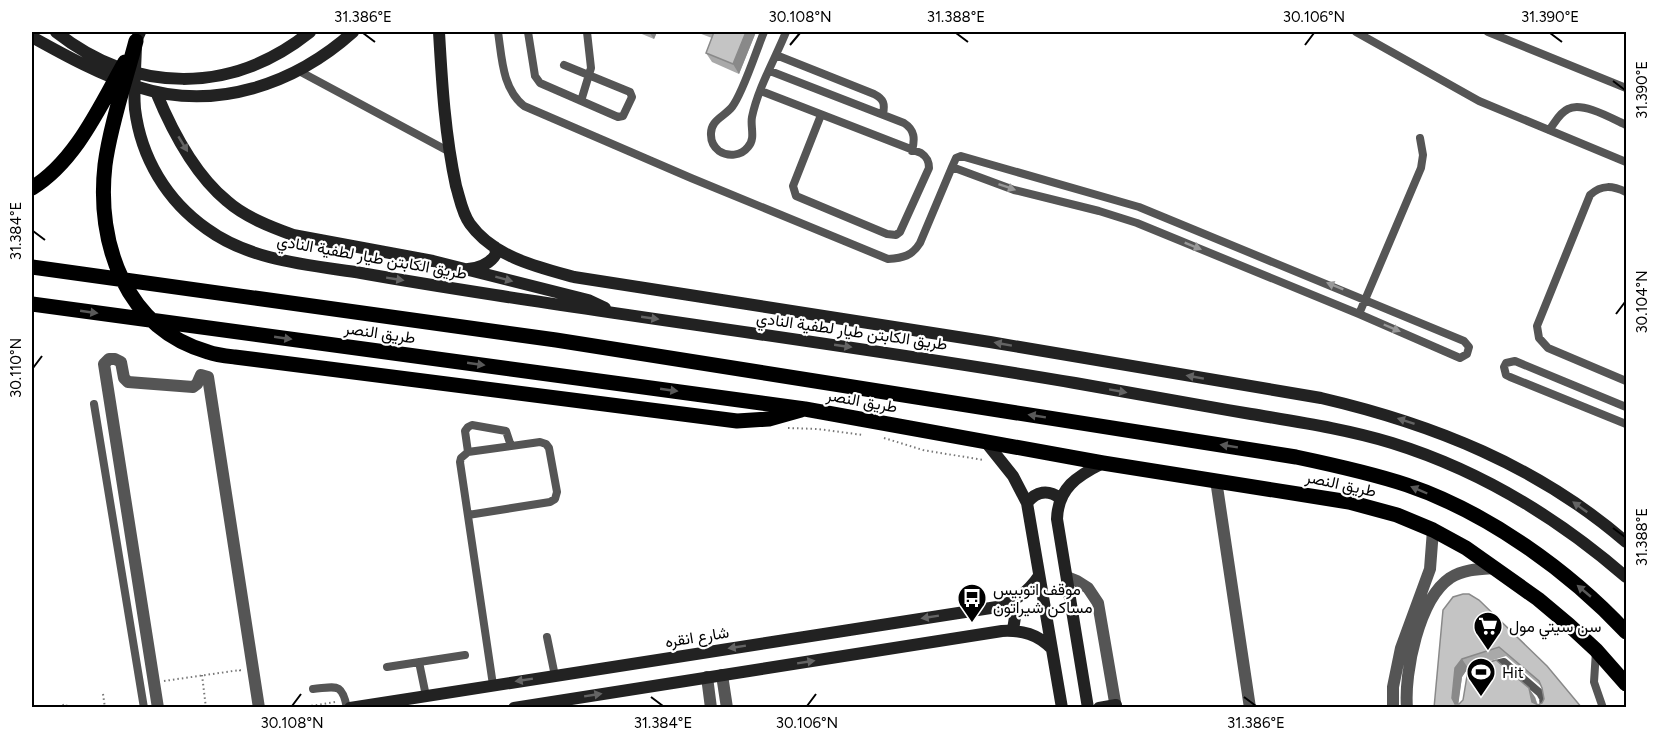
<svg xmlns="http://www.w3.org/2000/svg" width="1658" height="739" font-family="Figtree,Vazirmatn,sans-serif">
  <rect width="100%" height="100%" fill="#fff"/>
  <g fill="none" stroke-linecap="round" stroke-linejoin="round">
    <path stroke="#777" stroke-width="2" stroke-dasharray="1.5 3" stroke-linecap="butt" d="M788 428 818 429 863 435
      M884 438 923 450 983 460
      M202 675 206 708
      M164 681 240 670V672
      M103 694 105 708
      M54 708 66 704 67 708
      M298 708 335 702"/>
    <path stroke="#555" stroke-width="8" d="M498 32C502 58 502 88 524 106L691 178 888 259C903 258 912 256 920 243L952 167 956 158 961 156 1139 207 1464 341 1469 347 1467 354 1460 358 1359 314 1137 223 1099 211 1014 190 952 167
      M528 32 535 76 540 83 618 117 623 116 632 97 630 92 564 65
      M764 32C756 51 743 93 732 107 724 117 710 120 711 135 711 141 714 147 719 151 728 157 741 156 748 147 756 138 750 127 752 117 758 88 775 59 786 32
      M1356 32 1479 101 1626 162
      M1488 32 1626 88
      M776 55 874 94C884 99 885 104 883 114
      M299 71 448 151
      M770 71 904 123C915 130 915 139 912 151
      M761 91 921 153C927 157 929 161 929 168L900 232 896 235 887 234 796 196 793 186 821 115
      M581 101 591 68 587 32
      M1549 130C1555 123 1559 113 1568 109 1582 101 1613 119 1626 125
      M1626 192C1613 186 1602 184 1590 195L1537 326 1539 338 1548 348 1626 381
      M1359 314 1421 168 1423 155 1420 138
      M94 404 144 708
      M1626 407 1515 361 1506 363 1504 367 1506 375 1510 377 1626 424
      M468 452 465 431 468 427 472 425 506 431 511 446
      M468 515 550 502 555 499 557 492 549 448 546 444 540 442 468 452 461 458 460 462 493 685
      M547 637 555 676
      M1596 651 1594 682 1603 708
      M419 662 426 696
      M1492 665 1504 662 1540 693 1543 698 1544 708
      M387 667 465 655
      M313 689C336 687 342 682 347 708"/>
    <path stroke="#555" stroke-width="12" d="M1216 480 1250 708
      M1067 577 1077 581 1088 588 1098 603 1116 708
      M722 675 727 708
      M707 677 711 708
      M158 708 104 364 109 359H115L121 362 124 378 128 382 193 387 197 384 201 375 208 377 259 708
      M1393 708V687L1401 648 1430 569 1433 530
      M1407 708C1404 672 1419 599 1450 578 1464 569 1480 569 1496 568"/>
    <path stroke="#222" stroke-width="12" d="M56 32C135 94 231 95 310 32
      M140 32 136 41C136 63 133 87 135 109 141 158 167 201 207 229 251 261 309 265 361 273 406 281 450 288 495 295 688 325 882 350 1075 383 1133 393 1192 404 1251 414 1298 422 1346 429 1392 443 1479 470 1558 518 1626 577
      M439 32C442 84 445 135 456 186 460 199 462 213 470 224 494 257 537 267 574 277L990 342 1321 398C1433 424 1538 466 1626 542
      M32 37C66 56 101 75 138 87 215 112 295 84 353 32
      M156 92C172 131 194 174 227 201 245 217 271 227 293 235L433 261 588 300 605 308
      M468 269C479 268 490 264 496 254L495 247
      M985 441 1013 476 1027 503 1062 708
      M1027 503C1036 491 1048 489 1060 498
      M1007 603 1015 617 1013 630
      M350 708 997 607C1016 601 1028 592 1039 576
      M514 708 1002 631C1022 630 1038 634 1052 649
      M1088 708 1057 519C1058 488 1077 476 1103 463
      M1099 708 1116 705"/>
    <path stroke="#000" stroke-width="15" d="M136 41C126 79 110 126 105 165 96 243 125 328 208 352 216 355 226 356 235 357L737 421 769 419 801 410
      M32 188C76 161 100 106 125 62
      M32 267 556 340 1296 457C1334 465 1371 473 1407 485 1487 512 1569 571 1626 632
      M32 304 805 409 1103 463 1349 502 1397 515 1433 530 1466 548 1538 599 1569 625 1596 650 1626 684"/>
  </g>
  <path fill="#a9a9a9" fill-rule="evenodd" d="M637 32H657L654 39Z
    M696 32H756L739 74 712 62 706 53 712 38Z
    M1453 597 1582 708H1434ZM1506 656 1542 687 1544 699 1542 703 1538 705 1535 697 1458 704 1462 677 1468 668Z"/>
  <path fill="#898989" d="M649 32H657L654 39Z
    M746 32H756L739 74 733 64Z
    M1462 659 1468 668 1462 677 1458 707 1457 708 1452 698 1455 668Z
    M1529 688 1535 697 1538 708 1532 702Z"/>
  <path fill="#c4c4c4" stroke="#898989" stroke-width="1.5" fill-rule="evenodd" d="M712 32H746L733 64 706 53 714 32Z
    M1463 594H1469L1479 600 1547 666 1582 708H1434L1443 610 1453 597ZM1499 647 1539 681 1542 688 1544 699 1542 703 1538 705 1532 702 1529 688 1496 660 1468 670 1463 700 1459 704H1455L1452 698 1455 668 1462 659Z"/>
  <defs><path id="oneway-solid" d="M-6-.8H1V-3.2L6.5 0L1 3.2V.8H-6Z" transform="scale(1.5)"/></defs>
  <g fill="#646464">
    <use href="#oneway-solid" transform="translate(183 144) rotate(59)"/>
    <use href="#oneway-solid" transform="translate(395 279) rotate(9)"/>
    <use href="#oneway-solid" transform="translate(504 279) rotate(15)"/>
    <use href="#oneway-solid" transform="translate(650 318) rotate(8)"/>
    <use href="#oneway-solid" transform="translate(1003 344) rotate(-170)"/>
    <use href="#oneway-solid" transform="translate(843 346) rotate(8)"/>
    <use href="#oneway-solid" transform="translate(1195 377) rotate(-170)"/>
    <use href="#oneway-solid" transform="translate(1118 391) rotate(10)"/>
    <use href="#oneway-solid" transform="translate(1406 421) rotate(-162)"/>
    <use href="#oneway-solid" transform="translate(1580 507) rotate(-144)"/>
    <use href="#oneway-solid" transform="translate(930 617) rotate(171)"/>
    <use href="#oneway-solid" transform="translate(737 647) rotate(171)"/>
    <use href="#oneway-solid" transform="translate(806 662) rotate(-9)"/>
    <use href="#oneway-solid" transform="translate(524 680) rotate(171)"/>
    <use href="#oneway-solid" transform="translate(593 695) rotate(-9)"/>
  </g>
  <g fill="#999">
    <use href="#oneway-solid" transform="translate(1007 187) rotate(19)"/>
    <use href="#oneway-solid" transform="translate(1193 246) rotate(22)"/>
    <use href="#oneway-solid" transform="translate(1335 286) rotate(-158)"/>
    <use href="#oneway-solid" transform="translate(1392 328) rotate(23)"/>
  </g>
  <g fill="#595959">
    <use href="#oneway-solid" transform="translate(89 312) rotate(8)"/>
    <use href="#oneway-solid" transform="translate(283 338) rotate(8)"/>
    <use href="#oneway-solid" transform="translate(476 364) rotate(8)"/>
    <use href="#oneway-solid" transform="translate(669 390) rotate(8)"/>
    <use href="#oneway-solid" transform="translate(1037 416) rotate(-171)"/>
    <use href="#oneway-solid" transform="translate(1229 446) rotate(-171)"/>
    <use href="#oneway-solid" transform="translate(1419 490) rotate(-157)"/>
    <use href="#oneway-solid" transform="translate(1584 591) rotate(-140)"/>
  </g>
  <path fill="none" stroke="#000" stroke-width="2" d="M363 33 375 42M956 33 968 42M1550 33 1562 42M790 45 800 33M1305 45 1314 33M1613 81 1625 90M33 231 45 240M1616 314 1625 302M33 368 42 356M1613 528 1625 537M651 697 663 706M1244 697 1256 706M292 706 301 694M807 706 816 694"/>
  <defs>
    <g id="bus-pin" transform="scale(1.5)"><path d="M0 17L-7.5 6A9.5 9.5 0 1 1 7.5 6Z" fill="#000" stroke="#fff"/><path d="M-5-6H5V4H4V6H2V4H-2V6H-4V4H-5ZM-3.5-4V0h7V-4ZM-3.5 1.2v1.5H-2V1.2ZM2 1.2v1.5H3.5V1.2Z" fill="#fff"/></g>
    <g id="supermarket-pin" transform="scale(1.5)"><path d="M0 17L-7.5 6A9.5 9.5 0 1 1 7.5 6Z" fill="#000" stroke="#fff"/><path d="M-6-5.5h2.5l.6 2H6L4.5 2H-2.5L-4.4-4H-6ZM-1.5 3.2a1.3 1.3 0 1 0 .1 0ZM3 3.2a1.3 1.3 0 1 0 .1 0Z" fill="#fff"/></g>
    <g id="stadium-pin" transform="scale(1.5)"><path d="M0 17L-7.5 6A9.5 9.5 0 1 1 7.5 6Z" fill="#000" stroke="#fff"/><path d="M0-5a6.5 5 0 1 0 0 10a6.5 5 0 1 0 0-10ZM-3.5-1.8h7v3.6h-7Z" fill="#fff"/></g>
  </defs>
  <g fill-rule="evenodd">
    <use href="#bus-pin" x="972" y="598"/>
    <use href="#supermarket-pin" x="1488" y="626"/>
    <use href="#stadium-pin" x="1481" y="672"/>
  </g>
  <g text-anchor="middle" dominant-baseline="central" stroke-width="4.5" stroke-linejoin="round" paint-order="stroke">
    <g font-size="16" fill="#000" stroke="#fff">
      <text transform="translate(372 257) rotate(10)">طريق الكابتن طيار لطفية النادي</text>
      <text transform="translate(852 331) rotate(8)">طريق الكابتن طيار لطفية النادي</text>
      <text transform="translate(380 333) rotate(8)">طريق النصر</text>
      <text transform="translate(862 401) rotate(10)">طريق النصر</text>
      <text transform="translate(1341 484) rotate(12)">طريق النصر</text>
      <text transform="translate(697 637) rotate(-9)">شارع انقره</text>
    </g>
    <g font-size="16" fill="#000" stroke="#fff" text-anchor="start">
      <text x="993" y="589">موقف اتوبيس<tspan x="993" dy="18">مساكن شيراتون</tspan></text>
      <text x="1509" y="626">سن سيتي مول</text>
      <text x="1502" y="672">Hit</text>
    </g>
  </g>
  <rect width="1658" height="739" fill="none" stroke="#ffffff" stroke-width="66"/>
  <rect x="33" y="33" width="1592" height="673" fill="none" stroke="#000" stroke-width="2"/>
  <g font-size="15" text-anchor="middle" fill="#000">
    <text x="363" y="22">31.386°E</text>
    <text x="800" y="22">30.108°N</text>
    <text x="956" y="22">31.388°E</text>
    <text x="1314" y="22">30.106°N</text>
    <text x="1550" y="22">31.390°E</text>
    <text transform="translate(1642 90) rotate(-90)" y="5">31.390°E</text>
    <text transform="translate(16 231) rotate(-90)" y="5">31.384°E</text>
    <text transform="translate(1642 302) rotate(-90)" y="5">30.104°N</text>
    <text transform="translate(16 368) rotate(-90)" y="5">30.110°N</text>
    <text transform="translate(1642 537) rotate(-90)" y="5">31.388°E</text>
    <text x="292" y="728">30.108°N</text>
    <text x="663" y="728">31.384°E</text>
    <text x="807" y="728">30.106°N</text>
    <text x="1256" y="728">31.386°E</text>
  </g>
</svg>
